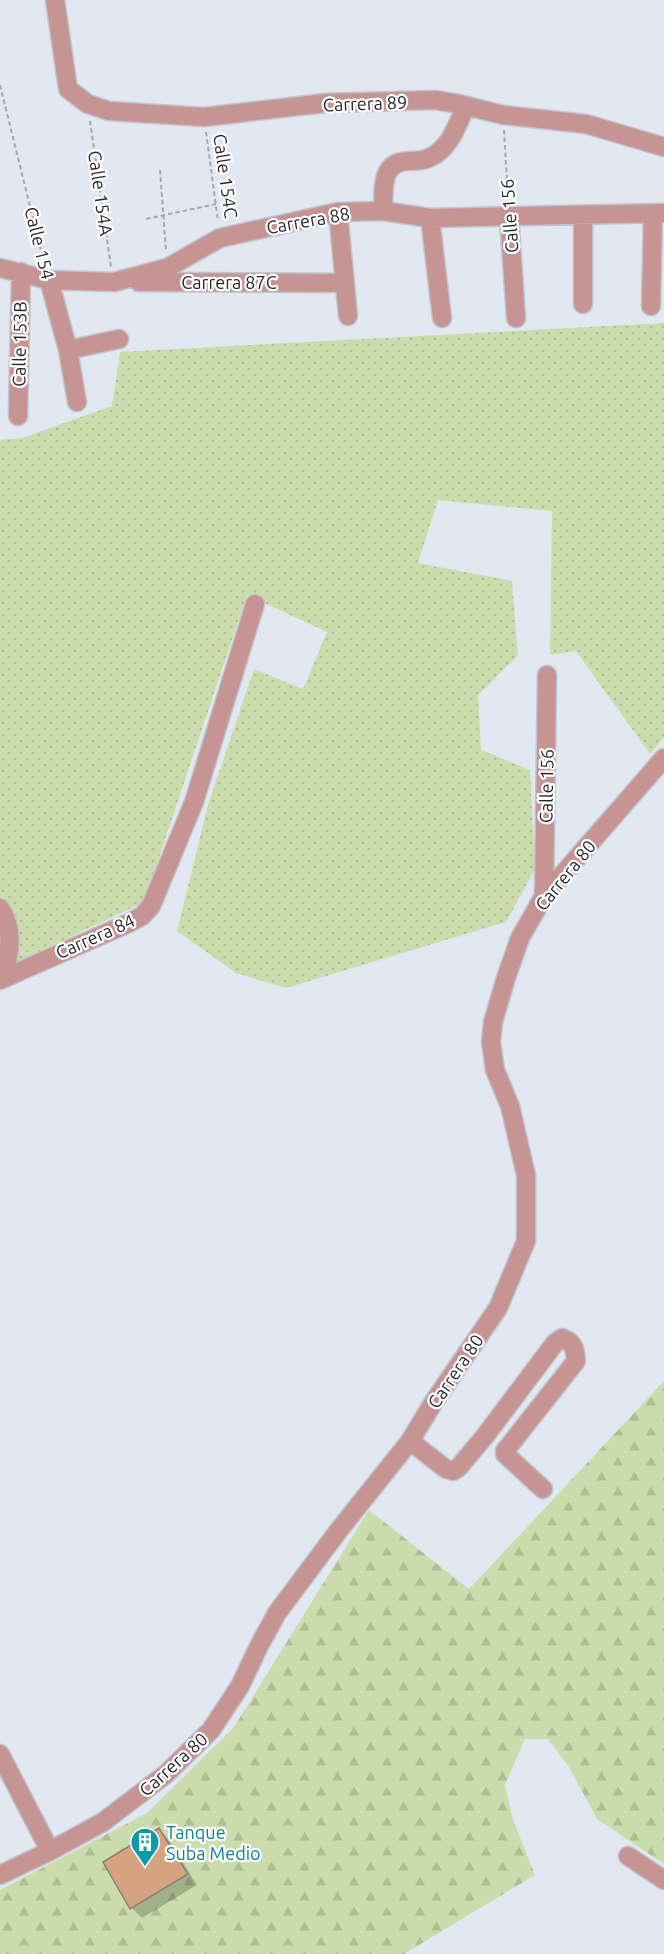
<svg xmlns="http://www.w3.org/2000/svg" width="664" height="1954" font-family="Ubuntu,sans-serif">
  <defs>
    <pattern id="grass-dots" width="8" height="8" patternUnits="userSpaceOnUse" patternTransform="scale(1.5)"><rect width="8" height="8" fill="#cbddad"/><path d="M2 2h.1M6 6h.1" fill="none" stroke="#aebe95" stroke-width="1.8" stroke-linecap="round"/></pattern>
    <pattern id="forest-firs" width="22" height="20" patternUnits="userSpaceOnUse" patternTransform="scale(1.5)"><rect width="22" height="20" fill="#cbddad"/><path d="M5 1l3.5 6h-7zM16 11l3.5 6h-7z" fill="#aebe95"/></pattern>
  </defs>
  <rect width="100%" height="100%" fill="#e2e8f1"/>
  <path fill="url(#grass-dots)" d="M664 323V737L650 754 576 651 550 655 552 511 438 500 418 563 512 581 518 655 478 695 481 750 530 770 535 869 506 922 286 988 236 973 177 931 208 805 254 669 303 689 327 632 247 595 144 902 15 963 0 973V440L22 438 112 406 120 352Z"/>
  <path fill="url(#forest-firs)" d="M664 1381V1864L597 1819 569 1767 548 1739H525L505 1785 513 1820 535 1875 404 1954H0V1890L147 1813 234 1727 369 1510 469 1589Z"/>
  <path fill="#0003" d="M159 1830 169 1840 197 1885 142 1918 132 1908Z"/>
  <path fill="#d5a47f" stroke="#88807a" stroke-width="1.5" d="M159 1828 188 1874 130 1909 103 1862Z"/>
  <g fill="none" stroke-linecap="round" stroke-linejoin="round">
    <g stroke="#c0c5cd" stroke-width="21">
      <path id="minor" d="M55 0 68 89 88 104 109 111 204 117 325 103 435 100 459 104 503 115 586 124 664 147
        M383 211C384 194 380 167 401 162 410 160 420 162 429 158 450 149 457 125 466 106
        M338 212 348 316
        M583 215V304
        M509 216 516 318
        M430 218 442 318
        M0 268 49 280 114 282 167 268 220 238 338 212 383 211 430 218 664 213
        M49 280 68 350 77 402
        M139 282 345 283
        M651 306 653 213
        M68 350 119 339
        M18 416 21 272
        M544 896 547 675
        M0 908C15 930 9 953 4 977
        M0 980 129 923 142 916 151 906 194 802 255 604
        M410 1441 446 1469 453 1471 459 1467 485 1436 555 1343 562 1338C574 1342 575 1349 576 1361L505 1451V1454L543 1489
        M0 1754 50 1851
        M628 1856 664 1880
        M0 1875 50 1851 103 1822 166 1774 211 1730 240 1686 259 1646 277 1613 339 1530 410 1441 435 1400 498 1308 526 1241V1175L510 1106 495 1070 491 1042 493 1022 506 978 520 938 544 896 664 758"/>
    </g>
    <path stroke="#a2a6ad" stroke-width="2" stroke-dasharray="4.5 3" stroke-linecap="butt" d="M0 85 44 263
      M90 121 111 267
      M504 130 508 199
      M206 132 218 221
      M160 170 166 251
      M146 219 216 204"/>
    <use href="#minor" stroke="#c79494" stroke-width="18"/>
  </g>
  <defs>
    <g id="building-pin" transform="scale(1.5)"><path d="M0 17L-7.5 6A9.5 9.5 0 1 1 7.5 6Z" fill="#0f9aa8" stroke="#fff"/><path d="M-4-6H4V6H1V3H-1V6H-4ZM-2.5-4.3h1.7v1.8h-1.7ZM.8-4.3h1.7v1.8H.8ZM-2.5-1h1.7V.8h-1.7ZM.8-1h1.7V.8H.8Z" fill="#fff"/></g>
  </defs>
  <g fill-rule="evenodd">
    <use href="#building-pin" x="145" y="1842"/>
  </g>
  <g text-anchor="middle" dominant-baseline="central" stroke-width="4.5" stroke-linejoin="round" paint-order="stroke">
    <g font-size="18" fill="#25272b" stroke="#fff">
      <text transform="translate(365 103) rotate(-2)">Carrera 89</text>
      <text transform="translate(226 176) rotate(82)">Calle 154C</text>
      <text transform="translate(101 193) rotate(82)">Calle 154A</text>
      <text transform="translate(509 216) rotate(-94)">Calle 156</text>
      <text transform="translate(308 220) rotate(-10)">Carrera 88</text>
      <text transform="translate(40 243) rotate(76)">Calle 154</text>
      <text x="229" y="282">Carrera 87C</text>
      <text transform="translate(19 344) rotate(-89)">Calle 153B</text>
      <text transform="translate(546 786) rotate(-89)">Calle 156</text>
      <text transform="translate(565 875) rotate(-51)">Carrera 80</text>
      <text transform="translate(95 936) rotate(-24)">Carrera 84</text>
      <text transform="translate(455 1371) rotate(-56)">Carrera 80</text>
      <text transform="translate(173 1764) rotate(-42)">Carrera 80</text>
    </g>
    <g font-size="18" fill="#0d838f" stroke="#fff" text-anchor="start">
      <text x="166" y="1832">Tanque<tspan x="166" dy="21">Suba Medio</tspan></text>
    </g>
  </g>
</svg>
